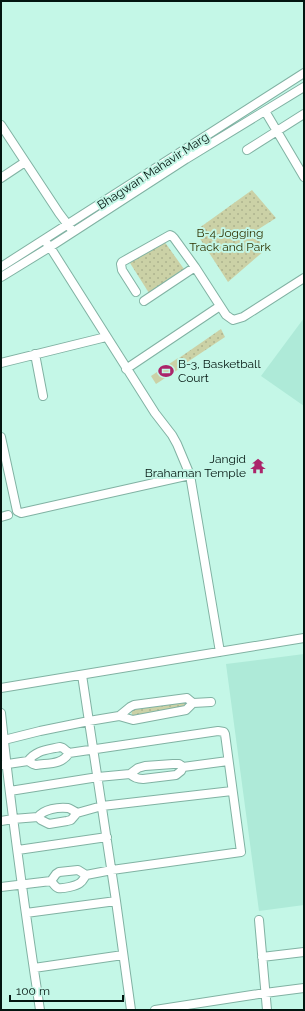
<svg xmlns="http://www.w3.org/2000/svg" width="305" height="1011" font-family="Raleway,sans-serif">
  <defs>
    <pattern id="park-dots" width="8" height="8" patternUnits="userSpaceOnUse"><rect width="8" height="8" fill="#cbd1a6"/><path d="M2 2h.1M6 6h.1" fill="none" stroke="#adb38e" stroke-width="1.8" stroke-linecap="round"/></pattern>
  </defs>
  <rect width="100%" height="100%" fill="#c4f7e7"/>
  <path fill="#aeead8" d="M304 318V406L261 376Z
    M304 654V905L259 911 226 664Z"/>
  <path fill="#cbd1a6" d="M178 358 182 367 156 384 151 376Z"/>
  <path fill="url(#park-dots)" d="M252 190 276 218 254 232 265 250 228 282 195 231Z
    M164 241 184 269 149 293 130 263Z
    M221 329 225 337 183 365 179 358Z
    M195 700 186 708 132 717 131 707Z"/>
  <g fill="none" stroke-linecap="round" stroke-linejoin="round">
    <g stroke="#81b2a3" stroke-width="10">
      <path id="minor" d="M265 111 304 177
        M1 125 59 213 71 229
        M247 150 304 114
        M1 178 25 162
        M44 240 50 247 155 413 172 435 177 444 190 475 220 652
        M1 267 304 73
        M1 277 50 247 186 159 304 87
        M136 292 122 270 121 264 122 262 170 235 172 236 174 238 195 267 226 315 233 320 243 317 304 278
        M144 301 195 267
        M35 354 43 396
        M1 363 106 337
        M126 369 220 306
        M1 437 17 511 21 513 190 475
        M1 517 8 515
        M82 675 116 901 131 1010
        M1 688 304 638
        M1 713C11 812 25 911 40 1010
        M119 716 130 707 134 705 187 698 193 703
        M4 740 40 731 89 721 119 716 133 720 186 710 193 703 211 702
        M28 761 33 764 36 765C48 763 62 765 69 753
        M1 765 28 761C36 750 47 750 60 747L63 748 69 753 218 731 224 732 225 734 241 852 112 870 86 875 78 870 59 872 56 874 51 881 1 887
        M130 774C134 778 138 779 143 779L176 775 181 771 183 767
        M10 791 98 777 130 774 138 768 145 766 173 764H179L183 767 228 761
        M38 817 41 820 49 824 67 821 71 820 77 813 102 806 232 791
        M1 821 13 819 38 817C44 809 58 807 68 808 71 809 74 811 77 813
        M18 850 107 837
        M51 881C53 883 55 887 58 888 63 889 76 886 80 883 83 881 84 878 86 875
        M26 913 116 901
        M259 920 267 1010
        M262 957 304 952
        M34 968 123 955
        M155 1010 265 993 304 988"/>
    </g>
    <use href="#minor" stroke="#fff" stroke-width="8"/>
  </g>
  <defs>
    <g id="stadium-bare" transform="scale(1.2)"><path d="M0-5a6.5 5 0 1 0 0 10a6.5 5 0 1 0 0-10ZM-3.5-1.8h7v3.6h-7Z" fill="#ab246a" stroke="#c4f7e7" stroke-width="2.5" paint-order="stroke"/></g>
    <g id="temple-bare" transform="scale(1.2)"><path d="M0-6L5-2H3V0L6.5 2.5H4V6H1.5V3h-3V6H-4V2.5H-6.5L-3 0V-2H-5Z" fill="#ab246a" stroke="#c4f7e7" stroke-width="2.5" paint-order="stroke"/></g>
  </defs>
  <g fill-rule="evenodd">
    <use href="#stadium-bare" x="166" y="371"/>
    <use href="#temple-bare" x="258" y="466"/>
  </g>
  <g text-anchor="middle" dominant-baseline="central" stroke-width="4" stroke-linejoin="round" paint-order="stroke">
    <g font-size="12" fill="#031510" stroke="#c4f7e7">
      <text transform="translate(153 171) rotate(-33)">Bhagwan Mahavir Marg</text>
    </g>
    <g font-size="12" fill="#2e3200" stroke="#c4f7e7">
      <text x="230" y="233">B-4 Jogging<tspan x="230" dy="14">Track and Park</tspan></text>
    </g>
    <g font-size="12" fill="#031510" stroke="#c4f7e7" text-anchor="start">
      <text x="178" y="364">B-3, Basketball<tspan x="178" dy="14">Court</tspan></text>
      <text x="246" y="459" text-anchor="end">Jangid<tspan x="246" dy="14">Brahaman Temple</tspan></text>
    </g>
  </g>
  <rect width="305" height="1011" fill="none" stroke="#031510" stroke-width="4"/>
  <path d="M10 995v6h113v-6" fill="none" stroke="#031510" stroke-width="2"/>
  <text x="16" y="995" font-size="12" fill="#031510" stroke="#c4f7e7" stroke-width="3" paint-order="stroke">100 m</text>
</svg>
